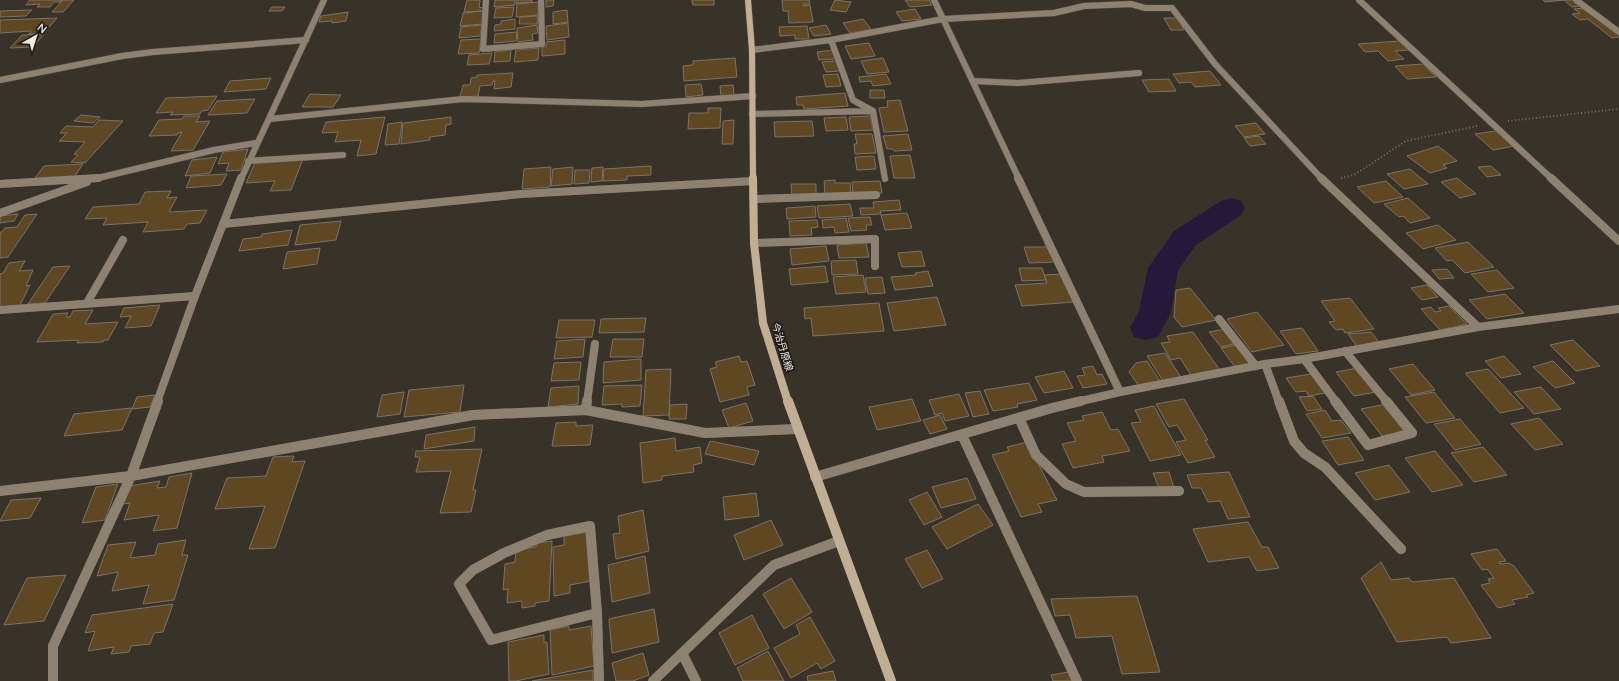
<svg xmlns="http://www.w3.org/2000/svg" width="1619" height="681" font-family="'Nunito Sans','Noto Sans JP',sans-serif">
  <rect width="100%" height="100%" fill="#393229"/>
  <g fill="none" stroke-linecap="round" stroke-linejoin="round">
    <path fill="#25193a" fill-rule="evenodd" d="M1231 198 1241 201 1245 208 1241 215 1196 245 1178 270 1171 312 1158 337 1146 340 1134 337 1130 328 1139 311 1148 268 1174 231 1221 201Z"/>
  </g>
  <path fill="#5f4723" stroke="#7a7368" d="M30 0H62L60 2H54L50 7H37L40 4 26 5Z
    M63 0H74L63 12H52Z
    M467 0H480L479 8 484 7 483 11 464 12Z
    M495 0H515V5L494 7Z
    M517 0H532V2L516 3Z
    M546 0H554L553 6 546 7Z
    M692 0H714V5H693Z
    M782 0H809L810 4H803V6L810 5 813 22 789 23 788 11H783Z
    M835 0 851 2 846 12 830 10Z
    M905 0H929L932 5 910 7Z
    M1543 0H1574L1582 6 1572 7 1564 0 1545 2Z
    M538 2V15L516 17 517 4Z
    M272 7H285L282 11H269Z
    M514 7 512 17 494 18 496 8Z
    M1585 8 1619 34V37L1612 38 1588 19 1580 20 1572 14 1580 13 1574 9Z
    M915 9 921 19 902 21 896 12Z
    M32 10 26 16 0 17V11Z
    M567 10 568 22 553 24V12Z
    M484 11 482 24 460 26 463 13Z
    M348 12 346 21 332 23V21L319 22 321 16Z
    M538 16 537 24H519L520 17Z
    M57 18 44 33 29 34 31 31 0 33V20Z
    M1164 18H1177L1184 30H1171Z
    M515 19V29L494 31 495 25 501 24V21Z
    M863 19 871 29 850 33 843 23Z
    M568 23 569 37 547 40 546 26Z
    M482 25 480 36 459 38 461 27Z
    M537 25 538 33 532 34 533 40 518 42 517 28Z
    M826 25 831 34 814 36 809 28Z
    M807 26 809 39H795V35L780 36 779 27Z
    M517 32 516 41 494 43 495 34Z
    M44 34 33 47 10 48 22 35Z
    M481 39 479 53 458 54 461 40Z
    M565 40V54L542 56V47H546V42Z
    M1399 41 1409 50 1395 51 1404 59 1388 61 1378 51 1365 52 1358 44Z
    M869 43 875 56 851 59 845 46Z
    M539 48 538 60 514 62 516 50Z
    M511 50 510 61 494 62 495 52Z
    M833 50 835 59 819 60 817 52Z
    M492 53 489 64 467 65 469 55Z
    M735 58 737 77 684 81 683 66 693 65V61Z
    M883 58 889 72 867 74 861 61Z
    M836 61 839 71 826 72 822 62Z
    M1423 64 1436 77 1407 79 1395 66Z
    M1210 71 1221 85 1195 87 1191 82 1179 83 1173 74Z
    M513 73 511 87 494 89 495 81H493L492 85 480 86 478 96 460 97 463 85H470L471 78 477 77V75Z
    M838 74 841 86 826 87 823 75Z
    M886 74 891 84 873 86 871 81 860 82 859 77Z
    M271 78 266 89 224 92 230 81Z
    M1169 79 1176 91 1149 92 1142 80Z
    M701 84 703 95 686 97 685 85Z
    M733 85 734 95 721 96 720 86Z
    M870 90H884L885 98H870Z
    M845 93 848 106 804 109 803 105H797L796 97Z
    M310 94 341 95 333 107H302Z
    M217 96 208 110 202 111 200 114 170 115 173 112 156 113 166 98Z
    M255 99 247 113 208 115 217 101Z
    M900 100 908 131 884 132 879 108 888 107 887 101Z
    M708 108H721L720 128 688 129 689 113H708Z
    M81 115 100 117 93 123 74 121Z
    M184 116H200L196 122 210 121 193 150 171 151 182 132 178 133 177 135 149 136 159 120 182 119Z
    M870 116 873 130 851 131 849 117Z
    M385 117 376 154 357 156 361 140 335 142 338 132 322 133 326 122Z
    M451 117V124L446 125 445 135 430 137V140L401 144 403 123Z
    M846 117 848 130 826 131 824 118Z
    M99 120 123 121 85 163 71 162 78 155 74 154 85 142 59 141 67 133H60L66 126 93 127Z
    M734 120 733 144H722L723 121Z
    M812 121 814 136 775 137 774 122Z
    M402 122 399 144 385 145 388 124Z
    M1256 123 1265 134 1244 137 1235 126Z
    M1496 131 1514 146 1493 150 1475 134Z
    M855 134H872L876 153 855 154 854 144H857Z
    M908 134 912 150 894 151 893 149H887L883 136Z
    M1259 136 1266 144 1250 146 1244 138Z
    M1438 146 1457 161 1443 165 1447 168 1430 173 1407 156Z
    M248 149 241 170 226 171 229 163 218 164 223 152Z
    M910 155 915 178H894L890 156Z
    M874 156 876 169 857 170 855 157Z
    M217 157 210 173 185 176 192 160Z
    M303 159 291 190 270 191 275 181 246 183 255 163Z
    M83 164 75 176 35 178 44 166Z
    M651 166V175L627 176V180L603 181 604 169Z
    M1491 166 1501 175 1487 177 1478 167Z
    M551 167 550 187 522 189 524 169Z
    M573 167 572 184 551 186 553 169Z
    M603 167 602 181 591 182 592 168Z
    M1410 169 1428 184 1404 189 1387 174Z
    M575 170H590L589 183 574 184Z
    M227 174 221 185 186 188 191 176Z
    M1457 178 1476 194 1460 198 1441 182Z
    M835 180V183H850L851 193 825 194 824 181Z
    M880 181 882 193 853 194 852 182Z
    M1386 181 1403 197 1374 203 1357 187Z
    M791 184H816V195L792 196Z
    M171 191 167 198 177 197 169 212 207 210 200 223 187 224 184 229 143 232 148 222 103 225 107 218 85 219 93 207 139 204 145 192Z
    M1408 198 1430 218 1410 223 1403 216 1399 217 1384 204Z
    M899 200 901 210 880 211 881 214 861 215 860 208H874L873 202Z
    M850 204 853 216 819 218 817 206Z
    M815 206 816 217 787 219 786 208Z
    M907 213 912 228 885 230 881 215Z
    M18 214 14 221 0 223V216Z
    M37 214 8 257 0 258V232H2L5 228 17 227 25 215Z
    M870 217 872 225H866L867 230 851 231 848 218Z
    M846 218 849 232 835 233 834 227 823 228 822 220Z
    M817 220 818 227 811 228 812 235 790 236 789 221Z
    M341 221 336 240 295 245 300 225Z
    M1438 225 1456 240 1423 249 1406 233Z
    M292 230 288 245 239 251 243 239 261 237 262 234Z
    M1468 242 1494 267 1465 273 1452 260 1447 261 1435 248Z
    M866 243 869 257 839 258 837 245Z
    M826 246 829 261 792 265 790 249Z
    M1024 247H1050L1055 262 1029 263Z
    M320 248 317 264 283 269 287 252Z
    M921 251 925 266 902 267 898 253Z
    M856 260 858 274 832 275 831 261Z
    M25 261 19 271 33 270 26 286 30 285 20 305 0 308V274L3 273 9 263Z
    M70 266 45 303 28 304 53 267Z
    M825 266 828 282 791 285 789 269Z
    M1019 268H1042L1046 280 1022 281Z
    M1447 269 1454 278 1439 279 1432 270Z
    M1497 270 1514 288 1488 292 1471 274Z
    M928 271 933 286 895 290 891 277 916 275 915 273Z
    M1063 274 1074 302 1022 306 1015 285 1047 283 1044 275Z
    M863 275 866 292 836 294 833 277Z
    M882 277 885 293 868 294 865 278Z
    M1427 285 1438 297 1422 300 1411 288Z
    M1190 288 1216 320 1182 327 1174 317 1176 290Z
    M1505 294 1524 313 1487 319 1469 300Z
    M937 297 946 325 894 331 887 303Z
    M1350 298 1374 329 1345 333 1343 329 1336 330 1329 322 1335 321 1321 301Z
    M879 303 884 331 813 336 811 318 805 319 804 308Z
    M160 305 151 326 125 328 131 316 120 317 124 308Z
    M1449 306 1467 324 1440 330 1421 309 1431 307 1435 312 1441 311 1438 308Z
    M93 310 85 324 118 322 108 340H104L103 342 77 343 79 340 37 342 53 314 68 313 66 317H70L73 311Z
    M1257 312 1284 345 1252 352 1227 319Z
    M646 318 644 332 599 333 601 319Z
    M559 320H595L592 337 556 338Z
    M1302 328 1318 351 1296 354 1280 331Z
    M1225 329 1237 343 1221 347 1209 332Z
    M1193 332 1219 369 1191 375 1180 358 1171 360 1161 343 1170 342 1167 336Z
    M1371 332 1381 345 1358 348 1348 334Z
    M585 339 583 357 554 359 557 341Z
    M613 339H644L642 357H610Z
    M1573 340 1600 366 1576 371 1550 345Z
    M1237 345 1251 364 1235 367 1221 348Z
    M1165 353 1181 377 1163 381 1147 356Z
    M739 356 741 362 747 361 755 385 747 387 749 395 720 402 710 369 717 367 715 362Z
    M1504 356 1521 374 1501 378 1485 361Z
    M641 359V380L603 383 604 362Z
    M1147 361 1160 381 1139 386 1129 372 1136 363Z
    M1553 361 1575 383 1555 388 1533 367Z
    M581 362 579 380 551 381 554 363Z
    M1413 364 1435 390 1411 395 1389 369Z
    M1093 366 1097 375 1102 374 1107 384 1083 388 1077 376 1085 375 1082 368Z
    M1358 368 1376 392 1354 396 1336 372Z
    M671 369 669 415 643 416 646 370Z
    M1488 369 1524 408 1500 413 1465 373Z
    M1064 371 1073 388 1044 393 1035 377Z
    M1311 374 1325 393 1309 396 1306 391 1296 392 1286 378Z
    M1029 383 1037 400 1017 404 1018 407 993 411 984 390Z
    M464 385 460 412 404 417 409 390Z
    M642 385 640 406 622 407V404L602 405 604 386Z
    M579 386 578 404 548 407 551 388Z
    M1541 387 1561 409 1534 414 1514 392Z
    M980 391 989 414 973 417 965 393Z
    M404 392 400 414 377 417 382 395Z
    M1434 392 1455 418 1426 423 1405 397Z
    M959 394 969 416 945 421 942 413 935 415 929 400Z
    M155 395 150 407 132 409 137 397Z
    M1313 396 1322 409 1307 411 1299 397Z
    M912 399 921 421 877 430 869 407Z
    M1184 399 1208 440H1205L1215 457 1188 463 1176 442 1186 440 1177 425 1169 427 1156 404Z
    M746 403 753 421 729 428 722 410Z
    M687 404 686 419H669L670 405Z
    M1386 404 1407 431 1382 436 1361 409Z
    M1154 406 1181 455 1150 461 1131 423 1141 422 1135 410Z
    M132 408 122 430 64 436 74 414Z
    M1325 410 1332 421 1341 420 1351 433 1322 438 1306 414Z
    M1102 412 1111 430 1118 429 1130 451 1102 456 1104 462 1073 468 1062 444 1076 441 1067 423 1084 420 1082 416Z
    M940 415 947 429 930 434 923 420Z
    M1539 418 1563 444 1535 450 1511 424Z
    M1460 419 1481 444 1455 450 1434 424Z
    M576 422V426L593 425 590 445 552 446 556 423Z
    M475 427 474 441 424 449 426 435Z
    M1348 437 1364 460 1338 465 1322 441Z
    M675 438 676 451 700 447 702 463 693 465 694 472 662 476V480L643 483 640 443Z
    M710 441 759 451 754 465 705 454Z
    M1027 442 1057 500 1038 504 1042 512 1021 517 992 455 1009 451 1007 447Z
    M1483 447 1507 475 1474 482 1451 453Z
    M482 449 473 490H476L471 512 440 513 451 471 416 472 420 457H415L416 451Z
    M1435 451 1463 485 1432 492 1405 458Z
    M294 456 292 462 305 461 275 548 249 549 265 506 215 509 227 478 266 476 273 457Z
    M1389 465 1410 492 1375 500 1355 473Z
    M1169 472 1174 488H1159L1153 473Z
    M1229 472 1250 517 1228 519 1220 501 1208 502 1201 488H1192L1187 475Z
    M192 473 177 528 153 531 159 515 124 520 130 503 123 504 129 486 160 481 157 488 166 487 169 477Z
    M967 478 976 499 941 508 932 487Z
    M118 484 105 520 82 523 96 487Z
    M927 492 942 517 924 525 909 500Z
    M756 493 759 516 725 520 723 497Z
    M41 498 30 518 0 521 11 500Z
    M978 504 993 525 947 549 932 527Z
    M643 510 649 551 616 559 613 534 620 533 618 516Z
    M771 520 783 545 744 560 734 535Z
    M1248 522 1262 547H1268L1279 568 1257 571 1249 557 1208 562 1193 529Z
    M588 532 591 581 570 585V593L554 596 553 547 564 545V536Z
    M186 540 182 555H188L174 600 143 604 149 585 112 591 118 572 97 576 108 545 136 542 130 558 155 555 158 544Z
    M552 541 549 601 535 603V606L522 608V601L507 603 508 589 503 590 505 564 515 562 516 550 536 547V543Z
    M1497 549 1506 561 1499 562 1501 564 1509 563 1514 566 1534 593 1526 595 1528 597 1512 600 1515 604 1498 608 1481 585 1490 583 1488 579 1494 578 1487 569 1482 570 1471 554Z
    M927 550 943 579 922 588 905 559Z
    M645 556 650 593 612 602 608 565Z
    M1381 562 1391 580 1409 578 1412 582 1454 578 1491 638 1451 643 1447 637 1397 642 1361 578Z
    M66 575 44 621 4 625 27 578Z
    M791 578 812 612 784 629 763 594Z
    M1137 596 1160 672 1122 674 1112 636 1076 638 1070 615 1055 616 1051 599Z
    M173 604 163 632 154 633 150 644 131 646 129 652 111 654 114 647 88 651 95 631 85 633 92 615Z
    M654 609 659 642 612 653 609 619Z
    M752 615 769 648 735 665 719 633Z
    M810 617 835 661 821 669 817 663 791 678 774 648 800 634 796 625Z
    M569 626V630L591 626 594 666 552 675 550 630Z
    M544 635V643L547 642 549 674 516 681H509L508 642Z
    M768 651 784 681H743L737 668Z
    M643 653 649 675 633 681H616L612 663Z
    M593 670V681H532Z
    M833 671 836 681H808L807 676Z
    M1069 672 1072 681H1053L1051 675Z"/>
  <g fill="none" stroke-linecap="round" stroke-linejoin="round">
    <g stroke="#564f47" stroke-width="7">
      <path id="minor-far2" d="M486 0 483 49 542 44 541 0
        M934 0 1019 179
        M1359 0 1552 179
        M1576 0 1619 32
        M831 40 853 100 873 111 885 179
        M752 50 831 40 943 19 1054 13 1084 6 1131 4 1145 8H1172L1215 64 1322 179
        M0 80 122 56 153 52 306 40
        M973 81 1018 83 1139 73
        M752 114 872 111
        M270 119 463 99 642 104 753 96
        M248 161 343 155
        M94 179 214 150 256 143
        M241 179 324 0"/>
    </g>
    <g stroke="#564f47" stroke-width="8">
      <path id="minor-far1" d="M1018 178 1120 392
        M1321 178 1478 327
        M1551 178 1619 241
        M0 184 98 178
        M754 199 876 195
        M0 213 87 182
        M223 224 521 194 753 181
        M754 243 875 239V266
        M87 303 123 240
        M0 310 195 296
        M1219 319 1256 366
        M1345 351 1387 402
        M1304 359 1336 402
        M1265 364 1279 402
        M157 402 195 296 241 178
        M587 402 595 344
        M1077 402 1120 392 1265 364 1304 359 1478 327 1619 309"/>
    </g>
    <g stroke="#564f47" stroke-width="10">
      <path id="minor" d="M1279 401 1294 441 1304 453 1325 467 1401 549
        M1335 401 1368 445 1412 433 1386 401
        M586 410 587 401
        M1019 418 1036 455 1066 484 1084 492 1179 491
        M962 435 1077 681
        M815 477 1052 408 1081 401
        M0 491 131 476 473 415 586 410 705 433 797 429
        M590 526 597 613 491 640 459 584 473 570 504 553 547 535Z
        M597 613 599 681
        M682 653 696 681
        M53 681V646L131 476 158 401
        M653 681 774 565 839 541"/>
    </g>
    <g stroke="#564f47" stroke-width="7">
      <path id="secondary-far2" d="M748 0 752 50 753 179"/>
    </g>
    <g stroke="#564f47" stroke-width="8">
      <path id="secondary-far1" d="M753 178 754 243 763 323 788 402"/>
    </g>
    <g stroke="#564f47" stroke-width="10">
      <path id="secondary" d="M788 401 891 681"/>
    </g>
    <path stroke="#756f67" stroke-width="2" stroke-dasharray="1 2.5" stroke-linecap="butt" d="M1508 121 1619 109
      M1341 178 1354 175 1406 141 1477 126"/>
    <use href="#minor-far2" stroke="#8d8272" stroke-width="6"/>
    <use href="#minor-far1" stroke="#8d8272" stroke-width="8"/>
    <use href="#minor" stroke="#8d8272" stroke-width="10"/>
    <use href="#secondary-far2" stroke="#c1ae95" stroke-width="6"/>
    <use href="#secondary-far1" stroke="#c1ae95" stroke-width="8"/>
    <use href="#secondary" stroke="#c1ae95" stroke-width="10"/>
  </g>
  <g text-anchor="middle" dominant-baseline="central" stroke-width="3.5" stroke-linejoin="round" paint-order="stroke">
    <g font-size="10" fill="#eeeae4" stroke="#1d1a16">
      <text transform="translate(782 347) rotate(73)">今治丹原線</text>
    </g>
  </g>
  <g transform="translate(36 36) rotate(39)" stroke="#1d1a16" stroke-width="3" paint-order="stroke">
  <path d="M0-3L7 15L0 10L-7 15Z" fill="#eeeae4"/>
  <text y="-6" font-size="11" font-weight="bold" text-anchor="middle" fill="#eeeae4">N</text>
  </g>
</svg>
